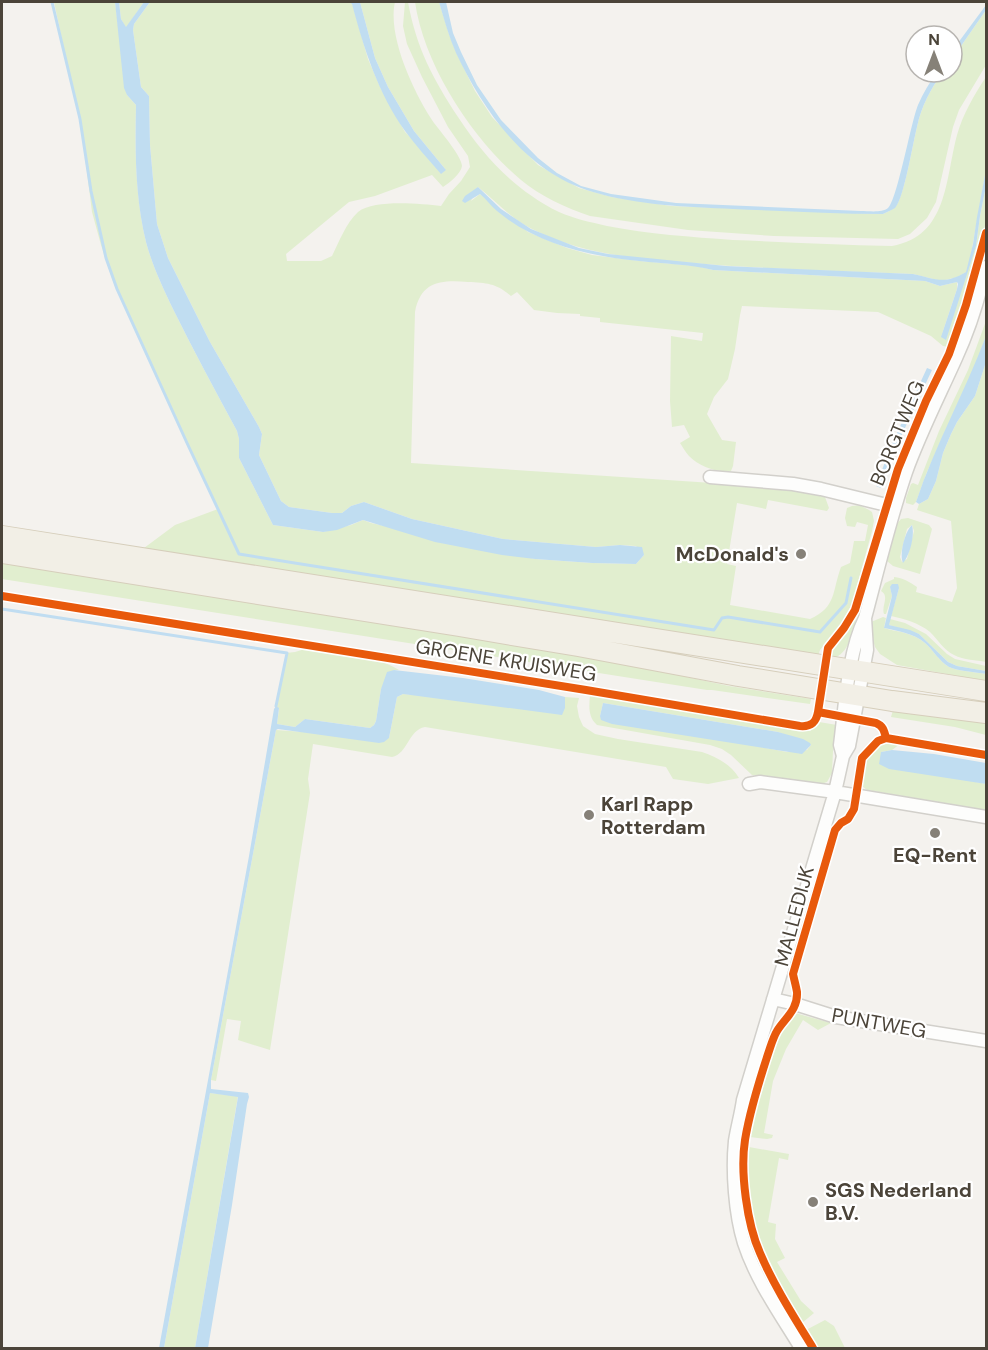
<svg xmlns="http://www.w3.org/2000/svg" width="988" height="1350" font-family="'DM Sans',sans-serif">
  <rect width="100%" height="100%" fill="#f4f2ee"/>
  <path fill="#e1eecf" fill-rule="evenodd" d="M54 2H115L127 95 136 105C135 151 135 196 146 242 152 265 163 288 173 309 193 350 215 390 237 431L239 439V458L273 525 323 532 351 525 363 520 371 523 535 559 592 563 636 564 644 555 636 546 620 545 596 547 503 539 412 519 364 502 351 506 342 513H332L289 507 281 501 259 455 262 434 259 427 210 342 168 258 157 224 150 145 149 96 141 87 133 30 134 24 150 2H252L257 3 289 2H349L352 3 368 59 381 89 405 132 446 170 414 131 388 87 375 58 360 2H395C387 37 415 95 434 123 441 132 462 157 462 166 461 174 449 183 443 187L432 175 375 196 349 202 286 254 287 261H321L332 256C339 242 346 223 358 212 375 199 420 204 441 206L449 194 461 181 470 167 468 156 448 127 422 77 407 44 403 26 405 2H408C416 47 433 79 458 117 485 158 515 190 559 212 575 219 590 222 607 226 649 234 691 237 733 240 786 242 839 245 892 246 948 236 945 180 957 135 963 114 974 95 986 77V170L970 260 966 272 958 277 941 281 913 274C839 271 765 269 691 263 634 258 583 255 532 229 511 219 496 201 478 187L471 201 480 194 528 232 567 248 592 255 640 261 697 266 713 270 925 281 940 286 957 282V289L941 337 976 246 980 216 986 186V222L969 286 948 347 943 346 931 336 878 312 742 306 740 315 735 349 728 379 714 397 707 414 722 440 736 442 733 466 731 471C716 473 699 466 689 456 685 452 683 447 680 443L690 437 684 425 672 427 670 401 671 336 702 341 703 333 600 322V318L580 316V314L557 313 534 310 517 292 511 296C496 283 487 283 468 282 441 280 421 281 415 312L411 463 743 485C771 487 799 489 825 497L829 508 827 511 768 500 766 509 737 503 727 564 736 566 730 605 810 619C837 607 832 591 841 567L850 563 854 541H865L868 525 857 522 855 527 847 526 845 518 847 508C857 503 863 506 872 512L874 521 872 531 852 604 841 624 820 650 817 659 140 551 175 525 218 509 152 368 113 281 101 245 92 212 82 133Z
    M119 2H144L126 28 121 19Z
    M415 2H439L449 34 456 52 475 91 492 117 538 165 579 188 612 197 671 206 883 214C887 212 892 210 895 207 904 199 913 142 917 127 921 107 931 88 943 72H952V59L986 10V65L959 110 953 127 936 202 927 218 910 234 898 239 774 236 688 230 590 216C566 208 540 196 521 180 472 139 424 65 415 2Z
    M986 321V336L977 361 927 472 916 502 913 505 906 503V498L911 484 913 483 918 485 939 431 968 370Z
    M986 362V662C976 660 964 660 954 655 944 650 938 640 930 632 919 623 905 619 891 616L899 588 890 587 892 596 886 614H884C881 606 890 596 881 591L885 583 894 579V577C903 578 910 582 917 587L916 592 952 602 957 588 951 521 917 510 919 504 928 499 936 481 943 453 951 434 957 422 975 396Z
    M908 518 929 525 932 529 920 574 893 566 887 561V557L896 525 901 519ZM912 525 914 531 907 559 902 562 900 557 907 529Z
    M2 559 551 648 729 686 811 699 810 704 712 690H707L2 579Z
    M883 617 886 618 884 628C898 632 914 633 925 643 933 650 939 661 949 667 957 671 976 672 986 674V681L897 665 880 654 875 647 872 636 871 622Z
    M856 619C852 635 848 657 829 659L831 647Z
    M890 619 905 623 926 634 947 654 955 659 986 666V671L957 666 948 662 919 634 889 625Z
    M305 649C336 653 372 653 399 670H394L381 689 376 721 374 725 370 728 305 719 295 727 277 724 279 709 276 706 286 653 295 652Z
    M403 694 565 708V697L579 698 577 706 579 717 583 726 595 734 618 739 702 752C716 757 731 764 739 778L708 784 673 779 666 767 425 727C408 730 408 754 392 757L313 744 308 779 310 793 270 1050 238 1040 241 1021 227 1019 216 1081 211 1080 276 730 389 738 397 697Z
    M593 694 810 731 819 722 837 725V733L833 751 832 773 827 782 818 785 790 779 752 775 731 755 722 749 710 745 597 725C588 717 589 707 590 695ZM603 703 778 732 811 745 807 750 787 752 600 716Z
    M894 707 986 719V735L955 727 891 717Z
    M884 742 900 744 892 750 881 752 961 779 986 784V810L867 790 862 786 865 759 878 746Z
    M795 1013 831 1023 818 1030 803 1020 786 1049 773 1081 764 1133 773 1135 772 1138 767 1139 750 1137 758 1097 775 1042 777 1036Z
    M210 1093 238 1096 195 1348H164Z
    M749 1147 789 1154 788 1160 779 1158 768 1222 776 1224 775 1239 785 1258 777 1262 801 1301 814 1313 802 1323C791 1304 778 1286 769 1266 750 1226 746 1191 749 1147Z
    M825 1320 834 1326 845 1348H818L806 1330Z"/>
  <path fill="#c0ddf1" d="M115 2H119L121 19 126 27 144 2H150L134 24 133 30 141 87 149 96 150 145 157 224 168 258 210 342 259 427 262 434 259 455 281 501 289 507 332 513H342L351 506 364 502 412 519 503 539 596 547 620 545 642 547 644 555 636 564 592 563 535 559 502 555 435 542 363 520 337 530 323 532 273 525 239 458V439L237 431C215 390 193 350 173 309 163 288 152 265 146 242 135 197 135 151 136 105L127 95 124 88Z
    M349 2H360L375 58 388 87 414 131 446 170 441 174C429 160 416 146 405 131 378 93 364 49 352 4Z
    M439 2H446L453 33 461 52 477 85 501 120 538 158 557 173 581 186 611 194 676 203 861 211C869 211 882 213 888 208 897 201 911 122 918 105 923 93 930 82 937 72H943C931 88 921 107 917 127 913 142 904 199 895 208 892 210 887 212 883 214 833 214 783 211 733 209 687 207 636 205 593 192 527 173 484 112 456 53 449 37 444 19 439 2Z
    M986 5V10L952 59V51Z
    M986 170V186L980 216 976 246 946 340 941 337 957 289 958 284 957 282 940 286 925 281 713 270C689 264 664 264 639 261 589 256 536 244 497 211 491 206 486 199 480 194L465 203 462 201 465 196 478 187 501 209 531 229 579 248 608 254 726 266 913 274C936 279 944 285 966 272L973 244 977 217Z
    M986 336V362L975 396 957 422 951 434 943 453 936 481 928 499 919 504 916 502C935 445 965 392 986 336Z
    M927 368 932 370 898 443 881 488 876 486 891 446Z
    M912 525C915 535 910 555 903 563 899 554 905 531 912 525Z
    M892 584H898L899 588 889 625 910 630 919 634 948 662 957 666 986 671V674C976 672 957 671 949 667 939 661 933 650 925 643 913 633 898 631 884 628L892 596 890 587Z
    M394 670 463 678 539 690 565 697V708L562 715 403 694 397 697 389 738 384 742 379 743 278 729 276 730 211 1080V1089L248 1093 249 1097 247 1104 232 1205 208 1348H195L238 1097 210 1093 164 1348H159L249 856 274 709 276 706 279 708 277 724 295 727 305 719 370 728 374 725 376 721 381 689 387 672Z
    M603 703 778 732 803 739 810 743 811 745 802 754 612 724 601 720 600 716Z
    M892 750 934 754 986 763V784L889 769 879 764 881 752Z"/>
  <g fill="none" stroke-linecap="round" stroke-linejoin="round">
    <path stroke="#c0ddf1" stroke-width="3" d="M52 2 80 119 91 191 106 258 117 289 187 443 239 554 714 630 722 618 728 617 820 632 846 603 851 578
      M2 609 287 653 276 706"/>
    <g stroke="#d2d0cb" stroke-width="15">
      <path id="street" d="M710 477 793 484 821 489 895 507
        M843 756 840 745C845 706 848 652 865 618 878 569 890 519 906 472 920 433 939 396 956 358 969 330 979 298 986 267
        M749 784 760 782 835 792 986 817
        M773 999 795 1004 836 1017 986 1041
        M801 1348C781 1315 756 1280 744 1243 735 1214 732 1171 735 1141 737 1128 741 1114 743 1100L835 792 843 756 849 746 867 650 865 618"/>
    </g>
    <g stroke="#d6cebb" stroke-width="22">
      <path id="primary" d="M2 536 986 691
        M2 553 459 626 578 646 738 676 892 701 986 713"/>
    </g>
    <use href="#street" stroke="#fdfdfc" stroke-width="12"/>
    <use href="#primary" stroke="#f2efe6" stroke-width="20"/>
    <g stroke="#fff" stroke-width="11">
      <path id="cycleway" d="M2 596 586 690 800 726C811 727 816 723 818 712L876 723C883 726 884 730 886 738L986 755
        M818 712 828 648 844 628 855 610 898 469 926 401 949 354 966 305 986 233
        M813 1348C794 1317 774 1286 760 1253 747 1224 740 1172 745 1140 750 1109 760 1078 770 1048 772 1042 774 1036 777 1031 785 1018 798 1010 797 992 796 986 794 979 793 974L835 830 841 823 848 819 854 809 862 758 878 741 886 738"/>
    </g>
    <use href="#cycleway" stroke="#e8590c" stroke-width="8"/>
  </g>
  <g fill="#868178" stroke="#fff" stroke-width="2">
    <circle cx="801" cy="554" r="6"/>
    <circle cx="589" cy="815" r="6"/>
    <circle cx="935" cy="833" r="6"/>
    <circle cx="813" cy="1202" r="6"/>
  </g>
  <g text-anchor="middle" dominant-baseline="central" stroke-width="4.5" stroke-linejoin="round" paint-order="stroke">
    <g font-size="20" fill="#4b4439" stroke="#fff">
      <text transform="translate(897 433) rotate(-68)">BORGTWEG</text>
      <text transform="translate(506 660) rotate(9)">GROENE KRUISWEG</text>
      <text transform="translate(794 916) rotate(-75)">MALLEDIJK</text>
      <text transform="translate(879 1023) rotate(10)">PUNTWEG</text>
    </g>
    <g font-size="20" font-weight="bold" fill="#4b4439" stroke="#fff" text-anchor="start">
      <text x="789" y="554" text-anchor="end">McDonald's</text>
      <text x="601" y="804">Karl Rapp<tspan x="601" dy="23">Rotterdam</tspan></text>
      <text x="935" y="855" text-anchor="middle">EQ-Rent</text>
      <text x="825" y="1190">SGS Nederland<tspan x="825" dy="23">B.V.</tspan></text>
    </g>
  </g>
  <rect width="988" height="1350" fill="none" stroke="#4b4439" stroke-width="6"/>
  <g transform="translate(934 54)"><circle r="28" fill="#ffffff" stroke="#b7b4b0" stroke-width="1.5"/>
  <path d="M0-4.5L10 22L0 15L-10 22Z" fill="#868178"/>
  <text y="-9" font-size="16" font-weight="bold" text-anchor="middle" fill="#4b4439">N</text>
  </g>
</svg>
